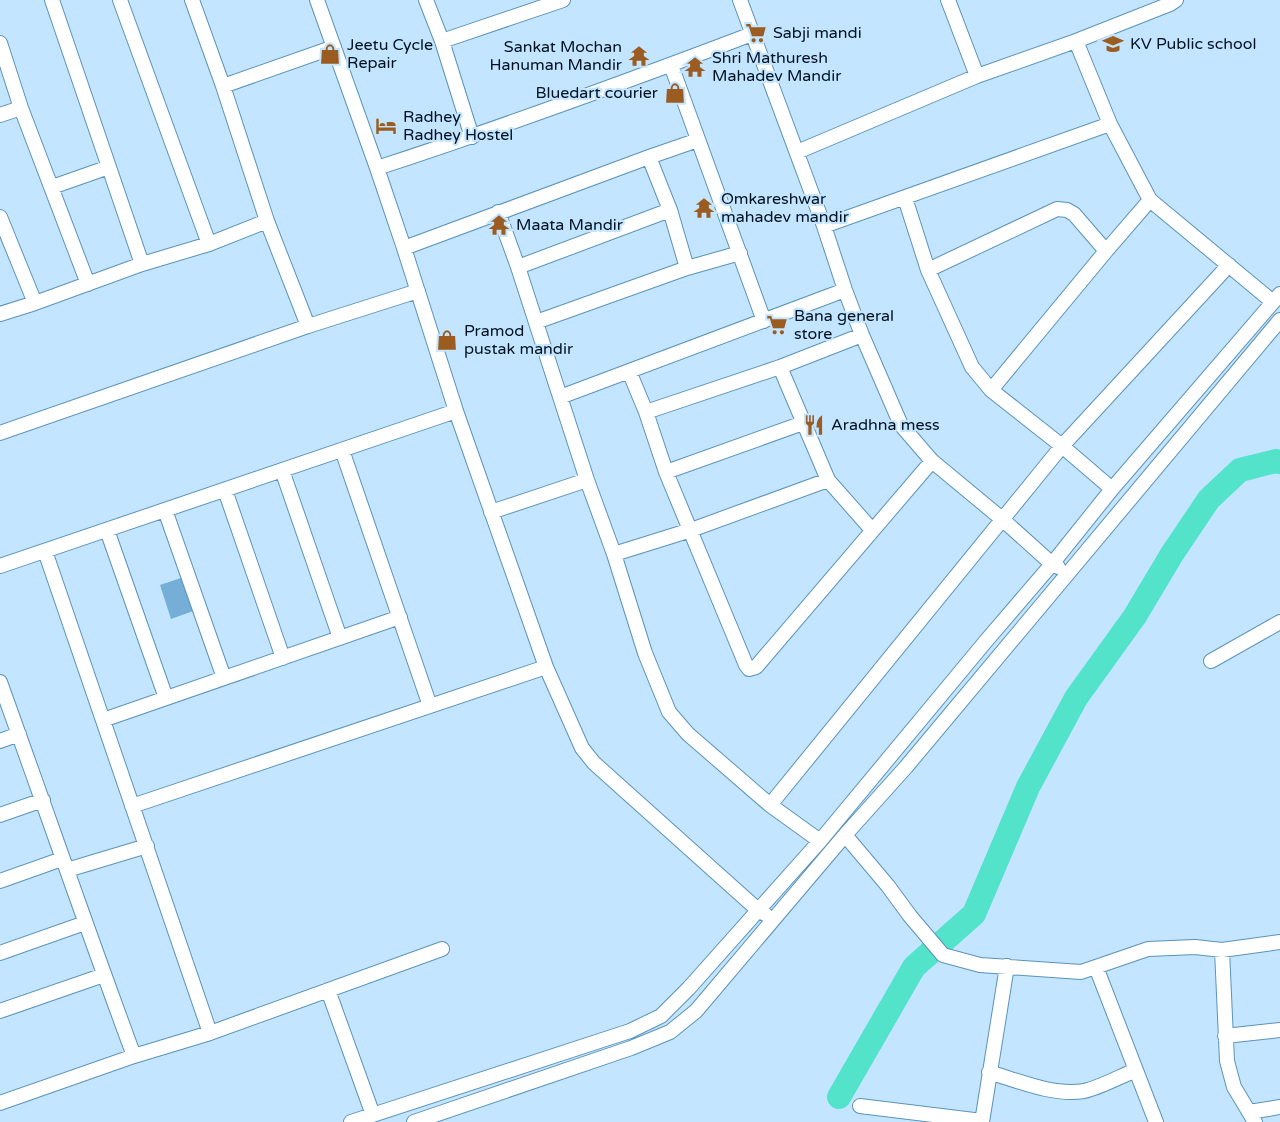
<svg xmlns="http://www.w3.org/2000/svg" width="1280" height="1122" font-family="'Varela Round',sans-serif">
  <rect width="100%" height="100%" fill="#c3e5ff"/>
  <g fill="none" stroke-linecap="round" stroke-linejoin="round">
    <path stroke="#53e2ca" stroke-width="24" d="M839 1097 914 967 974 914 1028 787 1076 698 1135 616 1172 554 1209 499 1240 470 1276 461 1280 462"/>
  </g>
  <path fill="#75aed6" d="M184 577 196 610 171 619 160 585Z"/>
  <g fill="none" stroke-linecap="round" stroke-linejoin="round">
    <g stroke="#5a93ba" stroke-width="16">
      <path id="minor" d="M52 0 142 264
        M120 0 209 244
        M192 0 223 86 267 221 308 326
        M317 0 377 168 404 248 456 411 546 667 582 748 594 763 758 910 765 914
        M426 0 442 41 472 137
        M740 0 824 226 845 290 862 335 901 425 932 461 1002 519 1052 564 1058 567
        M948 0 977 76
        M442 41 563 0
        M1076 41 1110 124 1150 200 1273 302
        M0 43 21 108 88 284
        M671 65 764 321
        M223 86 334 47
        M0 115 21 108
        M797 152 977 76 1076 41 1170 4 1176 0
        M649 157 670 210 687 268
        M377 168C503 127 628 81 752 34
        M52 187 109 167
        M905 198 928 270 972 367 991 390 1062 446 1112 489
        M498 212 518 267 587 480 614 554 645 653 669 712 688 734 770 805 820 841
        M0 217 35 303
        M824 226 1110 124
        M404 248 649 157 698 140
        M518 267 670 210
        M928 270 1057 209 1067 210 1074 214 1106 251
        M0 314 35 303 142 264 209 244 267 221
        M536 322 687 268 740 253
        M780 367 828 480 872 530
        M629 371 646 412 666 472 746 665 749 669 756 667 932 461
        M991 390 1106 251 1150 200
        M560 397 845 290
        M646 412 780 367 862 335
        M0 433 308 326 418 291
        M342 450 430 706
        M282 470 340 638
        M666 472 803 423
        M225 490 283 658
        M165 510 224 678
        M491 512 587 480
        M107 530 166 698
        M45 551 210 1033
        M614 554 691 530 828 480
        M0 566 456 411
        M1211 661 1280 622
        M0 682C45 807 88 932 134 1056
        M103 720 400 617
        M0 741 19 734
        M770 805 1062 446 1229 265
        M132 806 546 667
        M0 815 43 800
        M845 835 888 886 910 916 943 955 980 965 1081 972 1148 949 1195 947 1222 950 1280 942
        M67 870 147 846
        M0 881 62 859
        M1222 950 1227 1061 1234 1087 1255 1122
        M0 953 85 923
        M1096 967 1156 1122
        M328 990 373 1115
        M0 1011 104 975
        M1225 1036 1280 1030
        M989 1072C1019 1081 1053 1096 1084 1091 1099 1088 1121 1076 1136 1070
        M0 1103 134 1056 210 1033 442 949
        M860 1106 982 1121
        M1249 1112 1280 1107
        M351 1122 630 1031 661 1016 689 988 820 841 986 641 1052 564 1112 489 1280 294
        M414 1122 631 1048 670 1032 696 1011 845 835 906 767 1280 320
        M982 1122 1007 966"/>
    </g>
    <use href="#minor" stroke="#fff" stroke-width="14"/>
  </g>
  <defs>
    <g id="supermarket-bare" transform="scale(1.62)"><path d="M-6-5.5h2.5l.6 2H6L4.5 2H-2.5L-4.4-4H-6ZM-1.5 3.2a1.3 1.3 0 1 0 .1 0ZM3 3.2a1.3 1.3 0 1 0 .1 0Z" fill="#9a5c21" stroke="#c3e5ff" stroke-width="2.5" paint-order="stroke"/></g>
    <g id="school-bare" transform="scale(1.62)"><path d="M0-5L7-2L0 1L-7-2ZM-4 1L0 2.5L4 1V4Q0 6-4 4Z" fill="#9a5c21" stroke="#c3e5ff" stroke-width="2.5" paint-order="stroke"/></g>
    <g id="shop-bare" transform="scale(1.62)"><path d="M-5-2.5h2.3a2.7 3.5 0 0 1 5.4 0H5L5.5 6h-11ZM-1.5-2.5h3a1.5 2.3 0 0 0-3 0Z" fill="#9a5c21" stroke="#c3e5ff" stroke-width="2.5" paint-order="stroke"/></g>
    <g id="temple-bare" transform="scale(1.62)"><path d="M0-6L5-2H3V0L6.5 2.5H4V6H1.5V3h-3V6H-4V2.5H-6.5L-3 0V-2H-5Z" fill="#9a5c21" stroke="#c3e5ff" stroke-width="2.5" paint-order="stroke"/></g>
    <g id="hotel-bare" transform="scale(1.62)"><path d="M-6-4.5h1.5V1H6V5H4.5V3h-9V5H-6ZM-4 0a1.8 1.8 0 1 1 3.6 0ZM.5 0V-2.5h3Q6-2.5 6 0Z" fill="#9a5c21" stroke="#c3e5ff" stroke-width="2.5" paint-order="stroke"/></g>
    <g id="restaurant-bare" transform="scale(1.62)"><path d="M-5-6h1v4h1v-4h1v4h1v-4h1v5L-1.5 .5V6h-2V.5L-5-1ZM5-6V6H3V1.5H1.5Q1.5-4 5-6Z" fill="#9a5c21" stroke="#c3e5ff" stroke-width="2.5" paint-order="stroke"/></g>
  </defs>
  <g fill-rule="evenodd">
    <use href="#supermarket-bare" x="756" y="33"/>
    <use href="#school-bare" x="1113" y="44"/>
    <use href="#shop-bare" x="330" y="54"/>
    <use href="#temple-bare" x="639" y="56"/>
    <use href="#temple-bare" x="695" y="67"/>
    <use href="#shop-bare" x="675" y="93"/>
    <use href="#hotel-bare" x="386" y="126"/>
    <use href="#temple-bare" x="704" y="208"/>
    <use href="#temple-bare" x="499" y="225"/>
    <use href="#supermarket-bare" x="777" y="325"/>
    <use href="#shop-bare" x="447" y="340"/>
    <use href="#restaurant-bare" x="814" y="425"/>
  </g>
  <g text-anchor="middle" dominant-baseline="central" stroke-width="4.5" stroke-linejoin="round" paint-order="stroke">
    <g font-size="16" fill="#001120" stroke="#c3e5ff" text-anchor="start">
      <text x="773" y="33">Sabji mandi</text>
      <text x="1130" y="44">KV Public school</text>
      <text x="347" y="45">Jeetu Cycle<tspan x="347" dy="18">Repair</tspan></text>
      <text x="622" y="47" text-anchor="end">Sankat Mochan<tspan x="622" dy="18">Hanuman Mandir</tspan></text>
      <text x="712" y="58">Shri Mathuresh<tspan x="712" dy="18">Mahadev Mandir</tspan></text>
      <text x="658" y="93" text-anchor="end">Bluedart courier</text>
      <text x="403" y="117">Radhey<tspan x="403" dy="18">Radhey Hostel</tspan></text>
      <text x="721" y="199">Omkareshwar<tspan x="721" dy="18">mahadev mandir</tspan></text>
      <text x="516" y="225">Maata Mandir</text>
      <text x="794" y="316">Bana general<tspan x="794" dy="18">store</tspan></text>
      <text x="464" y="331">Pramod<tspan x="464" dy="18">pustak mandir</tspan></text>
      <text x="831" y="425">Aradhna mess</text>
    </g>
  </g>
</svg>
